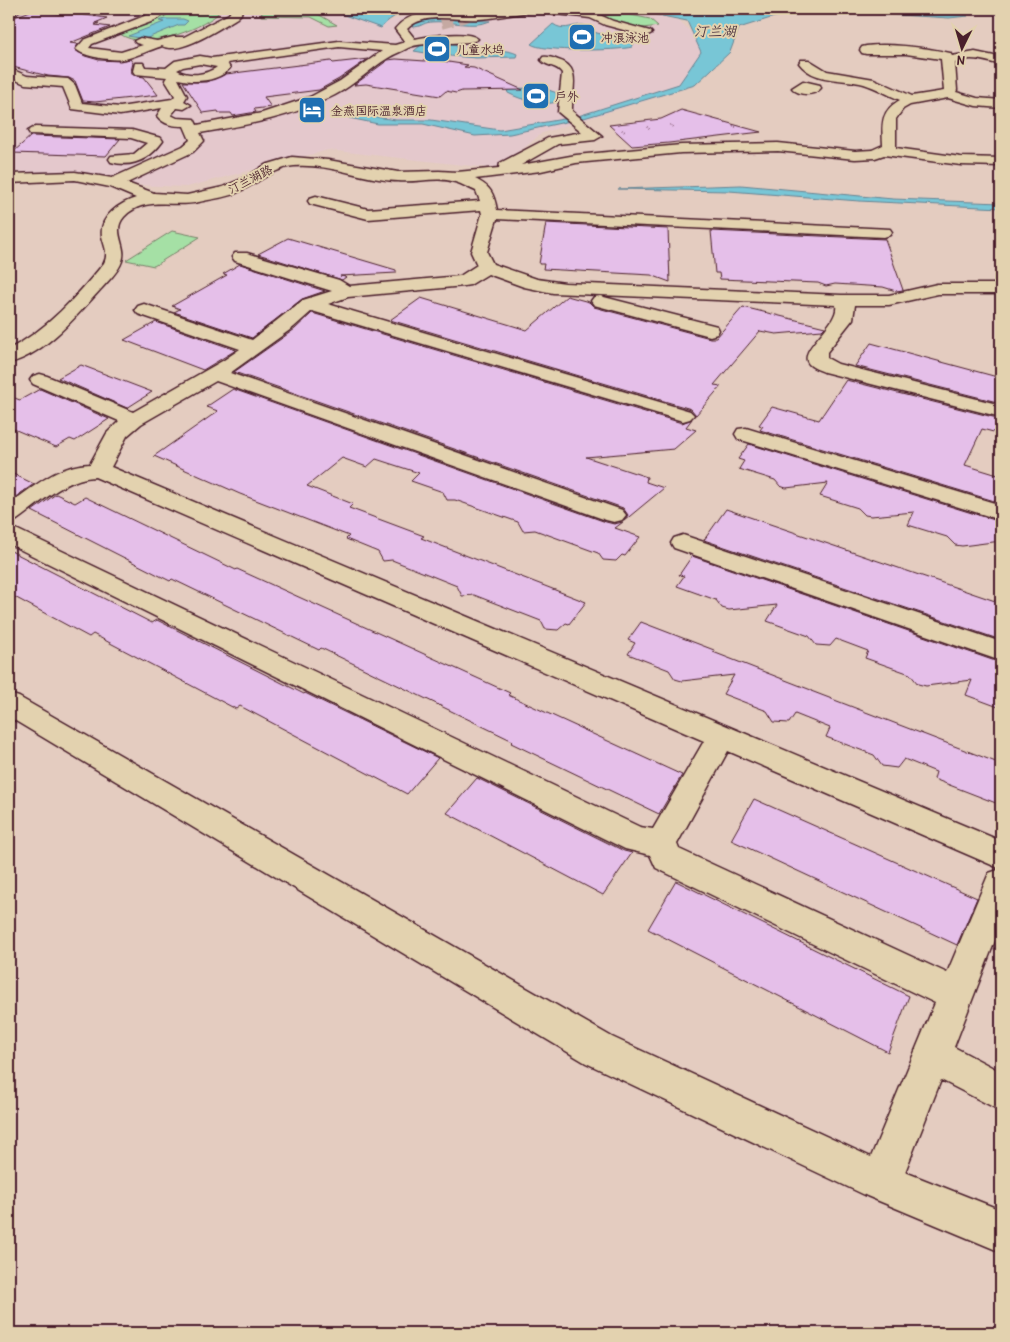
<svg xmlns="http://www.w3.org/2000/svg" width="1010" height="1342" font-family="'Patrick Hand','LXGW WenKai TC',sans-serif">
  <rect width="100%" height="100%" fill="#e4ccc0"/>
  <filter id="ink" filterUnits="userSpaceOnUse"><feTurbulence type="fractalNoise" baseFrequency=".02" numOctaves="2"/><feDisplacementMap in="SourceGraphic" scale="10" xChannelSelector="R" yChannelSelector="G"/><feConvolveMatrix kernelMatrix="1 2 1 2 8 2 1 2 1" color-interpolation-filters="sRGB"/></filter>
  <g filter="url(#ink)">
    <path fill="#e4c8cc" d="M9 9H331L390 21 432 9H624L680 21 713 56 689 87 542 133 499 169 328 150 187 187 9 180Z"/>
    <path fill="#a5e0a5" stroke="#788068" d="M178 9H217L218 14C197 31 144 51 120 34Z
      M263 9H309L337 25 329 26 311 17 261 16Z
      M617 12 650 19 658 26C634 30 625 28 604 16Z
      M172 231 200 237 154 266 126 260Z"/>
    <path fill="#78c6d6" stroke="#668392" d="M327 9H423C407 10 391 15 381 28Z
      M628 9H957L968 16 949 18 833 11 774 17 739 28 730 52 695 85 584 118 510 134 475 136 423 124H378L349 118 357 114 396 120H431L500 130 575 117 679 84 701 52 687 21Z
      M165 19H183L188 21 184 25H179L145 39 128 36 164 22 159 21Z
      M429 19 490 21C473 29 449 20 431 22 422 23 422 27 412 27L416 23Z
      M553 24C563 31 570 26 580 25 588 24 590 31 597 33 610 37 624 33 634 43L632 47C617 51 541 52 531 44Z
      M435 41 456 44 458 50 463 54 483 56 485 51C495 51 507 49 517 54L516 57 476 58 437 55 414 51 421 45Z
      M511 88C525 89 549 86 559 95L557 102C543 106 521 100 508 93L507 90Z
      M741 185 893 199 1001 203V208L859 201 729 191 618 189Z"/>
    <path fill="#e5bfe9" stroke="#4a1f2b" d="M33 10 59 14 64 12 107 18 95 23H99L95 25 110 27 70 43 78 44 75 50 85 56 99 60 120 61 130 59 133 63 131 71 133 75 144 77 158 95 95 102 83 101 75 81 69 78 48 76 9 66V19Z
      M368 59 339 79 319 90 264 97 271 107 254 109 256 112 233 116 231 113H219L218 111 203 113 183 82H206L226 74 331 61 333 63Z
      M396 59 425 61 429 59 468 65 464 67 474 68 523 90 462 91 456 93 446 91 440 96 366 84 354 85 388 60Z
      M681 110 761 132 669 143 632 146 609 125 661 119Z
      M31 136 120 139 106 156 12 153Z
      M546 223 668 229 670 282 651 275 543 269 544 264H539Z
      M711 231 885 239 903 290 896 291 883 287 835 284 826 286 818 283 720 279 719 273H715Z
      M288 238 396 270V273L340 276 346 277 342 280 258 254Z
      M240 264 325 291 302 299 252 338 174 312 180 309 172 306 227 275 223 274Z
      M567 296 589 302 594 307 710 338H716L743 307 825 327 822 330 776 334 760 331 714 385 721 386 696 415 691 409 390 320 421 298 527 330Z
      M312 313 682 423 692 419 686 427 696 430 674 449 586 457 647 477 646 482 664 488 624 521 628 515 623 508 234 372 295 329Z
      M156 322 236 350 203 370 124 340Z
      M871 343 1001 378V403L855 366Z
      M81 365 152 392 127 408 58 378Z
      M846 380 1001 419V434L982 429 965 465 1001 476V503L760 430 763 426 759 425 772 407 819 420Z
      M40 389 109 419 75 441 70 439 56 447 9 427V396L20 400Z
      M233 389 606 522 614 524 623 522 615 528 640 537 625 556 622 555 616 561 603 560 598 553 535 530 523 531 518 522 455 500H447L443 492 411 481 419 473 376 459 367 467 342 458 307 486 353 504 349 508 424 536 421 538 586 602 569 624 566 623 558 630 545 629 541 621 474 595 462 596 457 586 392 560 383 561 378 552 346 539 349 536 240 494 154 456 218 411 206 407Z
      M749 444 1001 522V541L962 546 955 545 947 537 908 525 914 512 871 516 865 515 858 508 820 496 828 483 786 488 780 486 775 480 739 469 744 461 738 459Z
      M9 472 34 484 11 500 9 499Z
      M56 494 75 503 85 497 236 570 237 569 510 693 508 695 682 775 659 814 511 743 513 741 321 648 319 650 172 579 170 581 32 511Z
      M726 509 1001 603V640L704 540Z
      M9 550 152 623 157 620 304 694 305 693 438 758 407 794 240 706 236 709 93 634 89 637 9 594Z
      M692 556 1001 663V708L966 695 972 680 926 686 918 684 910 674 865 658 868 651 836 639 830 646 816 645 809 636 767 621 777 605 729 610 722 608 716 600 677 586 684 576 679 575Z
      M641 622 714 650 713 652 811 690V691L1001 764V805L934 779 936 772 904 759 897 768 882 766 874 755 826 737 830 728 795 714 789 723 774 722 767 711 723 694 734 675 682 681 675 679 669 670 628 654 635 643 628 640Z
      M477 778 624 851 632 853 603 895 447 813Z
      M754 799 977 898 957 945 731 840Z
      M676 881 909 996 888 1052 648 929Z"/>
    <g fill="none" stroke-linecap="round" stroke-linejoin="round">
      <path stroke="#c5a9a2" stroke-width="12" stroke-dasharray="12 6" stroke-linecap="butt" d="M441 23 492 9"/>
      <g stroke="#4a1f2b" stroke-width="3">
        <path id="minor" d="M9 9H23L9 15Z
          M162 9H175L151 22 92 44 89 48 121 52 143 45 136 43 134 41 140 38 157 41 173 37H184L229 14 232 9H242L241 14 237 18C220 28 180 56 162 46 150 50 137 56 125 59 114 61 83 57 76 49L84 40Z
          M509 9H535L530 12C513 14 496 18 479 19 457 21 424 11 407 29L415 39C428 36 469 30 478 39 471 46 423 40 408 48 401 52 394 54 388 58 370 69 354 85 335 95 293 117 247 125 200 133L204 141 193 152 127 183 154 193 187 195 223 187 247 177 265 165 292 157 328 160 398 172 439 171 457 172 499 168 500 163 548 138 582 132 558 112 562 73C557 65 547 67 541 60L543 57C548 56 553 58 558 60 583 67 571 91 572 111L602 136 595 140 558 144 521 165 576 155 681 145 778 143 855 151 872 150 883 145C882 125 880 111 900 100 888 95 877 88 864 84 842 78 814 83 799 63L801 60H809L827 71 874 79 912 96 944 91 941 59 906 54H866L862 53 860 50 862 47C883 42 928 48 950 53L952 56 975 52 999 57H1001V65C986 61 969 55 955 63L957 90 956 92 977 98 1001 100V108L976 106 948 98 910 105 903 109 896 119V148L961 157 1001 158V166L961 165 884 155 875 158 855 159 778 151 681 153 576 163 541 171 475 179C490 186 494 193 497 210L890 229 892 232 890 235 884 237 497 219 487 252 493 264 537 279 565 283 841 295H889L937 284H1001V294H938L889 305H855L853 319 827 352V358L838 364 1001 405V417L824 372C820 370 813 368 810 365 794 351 840 325 836 305L553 293 524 287 488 274 470 285 464 286 348 297 328 304 690 411 694 415 690 419 683 421 676 419 312 311 294 327 230 373 622 510 626 515 622 520 614 522 606 520 216 381 141 424 127 436 111 467 1001 841V869L728 751 677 844 679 849 947 973 989 873 1001 869V925L954 1047 1001 1072V1111L941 1080 905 1172 1001 1210V1252L867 1196 586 1063 9 717V694L19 697 612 1037 871 1157 935 1003 656 868 650 855 625 849 9 544V527L18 530 640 827 653 829 704 741 95 477C65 478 41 503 17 520L9 522V504C35 486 58 465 90 464L107 433 119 421 33 384 30 380 33 376 40 374 47 376 133 412 224 360 240 349 138 314 135 310 138 306 144 304 252 340 303 300 332 291 235 261 232 257 235 253H247L339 280 349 286 460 276 477 265 471 252 482 214 481 210 368 219 310 204 308 201 310 198 316 196 368 209 480 201 476 191C469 188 462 184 455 182 437 176 417 183 398 181 364 180 329 163 294 166 276 167 253 186 236 193 225 198 211 199 199 202 174 208 144 195 124 217 111 232 128 246 122 261 119 271 109 280 102 288 78 314 45 355 9 363V349C47 330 77 296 104 263 109 253 104 246 102 236 99 216 120 203 136 198L110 187 75 180 9 183V174L75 172 112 178 183 146 190 140 184 126C173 126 164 125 157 116L162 108 120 115 72 109 63 87 25 84 9 77V68L27 76 68 79 75 85 82 103 120 107 172 99 175 96 165 80 167 77 135 74 133 71 135 63H143L145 67 166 68 175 61 200 56 212 58 339 41 395 45 405 42 395 29C413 6 448 13 473 13 485 13 497 11 509 9ZM339 47 382 51 340 81 310 97 262 113 197 125 194 119 177 118 171 115 177 108 184 109 191 105 184 101 187 96 178 79C194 83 219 82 230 68L227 63ZM200 64 217 67C206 75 189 77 177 70L183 67Z
          M536 9H567L593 12 613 21 650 31 652 33 646 36 605 25 590 18 541 12Z
          M803 81 820 85 821 88C814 96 799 96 792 88Z
          M35 127 132 130 161 138 163 141C150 159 133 168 111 162L109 159 111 156 134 154 147 143 131 138 30 134 28 131Z
          M600 296 717 326 719 330 717 334 710 336 594 305 591 301 594 297Z
          M746 428 1001 505V520L738 439 735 434 738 429Z
          M683 535 1001 642V661L674 548 671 543 674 538Z"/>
      </g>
      <path stroke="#4a1f2b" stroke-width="2" stroke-dasharray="0.5 2" stroke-linecap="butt" d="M670 125 673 127
        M733 126 736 127
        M647 127 650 130
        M622 130 625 132"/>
      <use href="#minor" fill="#e3d2af" fill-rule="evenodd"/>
    </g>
  </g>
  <defs>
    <g id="stadium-square" transform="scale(1.4375)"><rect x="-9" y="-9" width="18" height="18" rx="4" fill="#1f6fb2" stroke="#e3d2af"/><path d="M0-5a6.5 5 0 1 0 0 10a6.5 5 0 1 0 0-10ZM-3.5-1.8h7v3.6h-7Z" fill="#fff"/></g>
    <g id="hotel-square" transform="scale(1.4375)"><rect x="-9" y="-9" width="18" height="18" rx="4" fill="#1f6fb2" stroke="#e3d2af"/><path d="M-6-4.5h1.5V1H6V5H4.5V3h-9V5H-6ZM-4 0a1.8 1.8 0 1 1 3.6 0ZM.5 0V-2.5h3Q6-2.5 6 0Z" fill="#fff"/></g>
  </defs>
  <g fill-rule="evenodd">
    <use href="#stadium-square" x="582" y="37"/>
    <use href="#stadium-square" x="437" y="49"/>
    <use href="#stadium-square" x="536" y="96"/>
    <use href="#hotel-square" x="312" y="110"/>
  </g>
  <g text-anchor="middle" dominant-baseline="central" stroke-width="4" stroke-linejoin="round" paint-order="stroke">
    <g font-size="12" fill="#4a1f2b" stroke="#e3d2af" text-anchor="start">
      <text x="601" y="37">冲浪泳池</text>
      <text x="456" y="49">儿童水坞</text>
      <text x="555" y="96">户外</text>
      <text x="331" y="110">金燕国际温泉酒店</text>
    </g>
    <g font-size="12" fill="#4a1f2b" stroke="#e3d2af">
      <text transform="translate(250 179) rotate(-27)">汀兰湖路</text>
    </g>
    <g font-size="14" font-style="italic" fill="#513845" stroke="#e3d2af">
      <text x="715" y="30">汀兰湖</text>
    </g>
  </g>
  <rect width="1010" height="1342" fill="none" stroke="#e3d2af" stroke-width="30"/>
  <rect x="15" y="15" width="980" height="1312" fill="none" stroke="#4a1f2b" stroke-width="2" filter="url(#ink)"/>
  <g transform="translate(962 48) rotate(185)" stroke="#e3d2af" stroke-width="4" paint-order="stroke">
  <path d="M0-4L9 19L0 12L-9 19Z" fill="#4a1f2b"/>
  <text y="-8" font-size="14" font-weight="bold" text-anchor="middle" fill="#4a1f2b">N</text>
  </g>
</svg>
